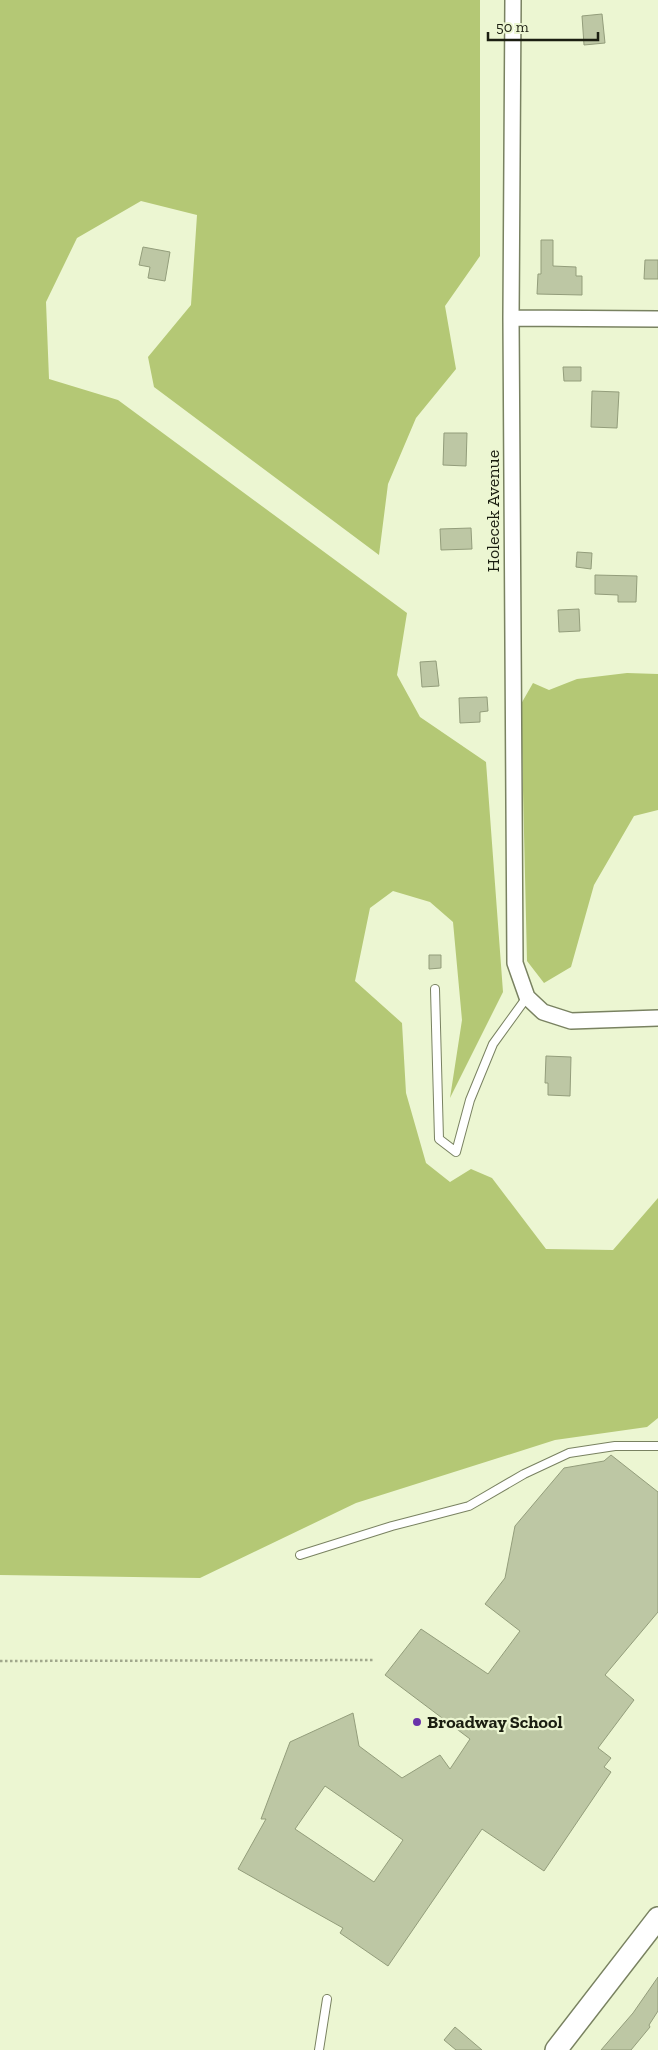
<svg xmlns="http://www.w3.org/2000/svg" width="658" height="2050" font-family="'Zilla Slab',serif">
  <rect width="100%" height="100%" fill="#ecf6d2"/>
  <path fill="#b4c875" d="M0 0H480V256L445 306 456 369 416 418 388 484 379 555 154 387 148 357 191 305 197 215 141 201 77 238 46 302 49 379 118 400 407 613 397 675 420 717 486 762 503 992 450 1098 462 1020 453 922 430 902 393 891 370 908 355 981 402 1023 406 1093 426 1163 450 1182 471 1169 492 1178 546 1249 613 1250 658 1198V1418L647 1427 555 1440 356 1503 200 1578 0 1575Z
    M627 673 658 674V810L634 816 594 885 571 967 544 983 527 961 521 704 533 683 549 690 577 679Z"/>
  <path fill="#bdc7a4" stroke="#939d7b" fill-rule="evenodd" d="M602 14 605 43 584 45 582 16Z
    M541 240H553V266L576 267V276H582V295L537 294 538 274H541Z
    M143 247 170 252 165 281 148 278 150 267 139 265Z
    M645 260H658V279H644Z
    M563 367H581V381H564Z
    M592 391 619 392 617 428 591 427Z
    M444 433H467L466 466 443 465Z
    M471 528 472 549 441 550 440 529Z
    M577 552 592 553 591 569 576 567Z
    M595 575 637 576 636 602H618V595L595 594Z
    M579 609 580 631 559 632 558 610Z
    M436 661 439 686 422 687 420 662Z
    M487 697 488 711 480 712V722L460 723 459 698Z
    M429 955H441V968L429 969Z
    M546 1056 571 1057 570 1096 548 1095V1083H545Z
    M611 1455 658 1492V1612L605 1675 634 1700 598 1748 611 1758 604 1767 611 1772 544 1871 482 1829 388 1966 340 1933 343 1928 238 1869 266 1819H261L290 1742 353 1713 359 1746 402 1778 440 1755 450 1769 470 1739 385 1675 421 1629 488 1674 520 1631 485 1604 505 1578 515 1526 564 1468 604 1461ZM325 1786 403 1840 374 1882 295 1829Z
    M658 1977V2011L649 2025 650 2027 631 2050H601L633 2013Z
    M455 2027 482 2050H456L444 2040Z"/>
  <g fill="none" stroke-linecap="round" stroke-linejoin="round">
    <g stroke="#798261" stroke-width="10">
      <path id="lane" d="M435 989 439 1139 456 1152 470 1100 493 1044 527 997
        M300 1555 392 1526 469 1506 524 1474 569 1453 615 1446H658
        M319 2050 327 1999"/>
    </g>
    <g stroke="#798261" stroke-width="18">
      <path id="street" d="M513 0 511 318 515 963 527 997 543 1012 571 1021 658 1018
        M511 318 658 319"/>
    </g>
    <g stroke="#798261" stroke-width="24">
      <path id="secondary" d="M556 2050 658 1918"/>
    </g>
    <path stroke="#a1a88c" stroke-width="2.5" stroke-dasharray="2.5 2.5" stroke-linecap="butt" d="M0 1661 374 1660"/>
    <use href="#lane" stroke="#fff" stroke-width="8"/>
    <use href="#street" stroke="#fff" stroke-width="15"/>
    <use href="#secondary" stroke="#fff" stroke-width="21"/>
  </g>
  <circle fill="#6933aa" stroke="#ecf6d2" stroke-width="2" cx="417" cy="1722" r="5"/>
  <g text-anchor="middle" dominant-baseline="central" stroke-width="4.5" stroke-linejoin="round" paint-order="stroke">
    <g font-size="18" fill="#1b1e11" stroke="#ecf6d2">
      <text transform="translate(493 511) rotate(-90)">Holecek Avenue</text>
    </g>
    <g font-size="18" font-weight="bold" fill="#1b1e11" stroke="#ecf6d2" text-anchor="start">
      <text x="427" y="1722">Broadway School</text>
    </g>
  </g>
  <path d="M488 32v8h110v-8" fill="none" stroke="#1b1e11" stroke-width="2.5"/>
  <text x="496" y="32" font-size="15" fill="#1b1e11" stroke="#ecf6d2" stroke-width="4" paint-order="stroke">50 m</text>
</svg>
